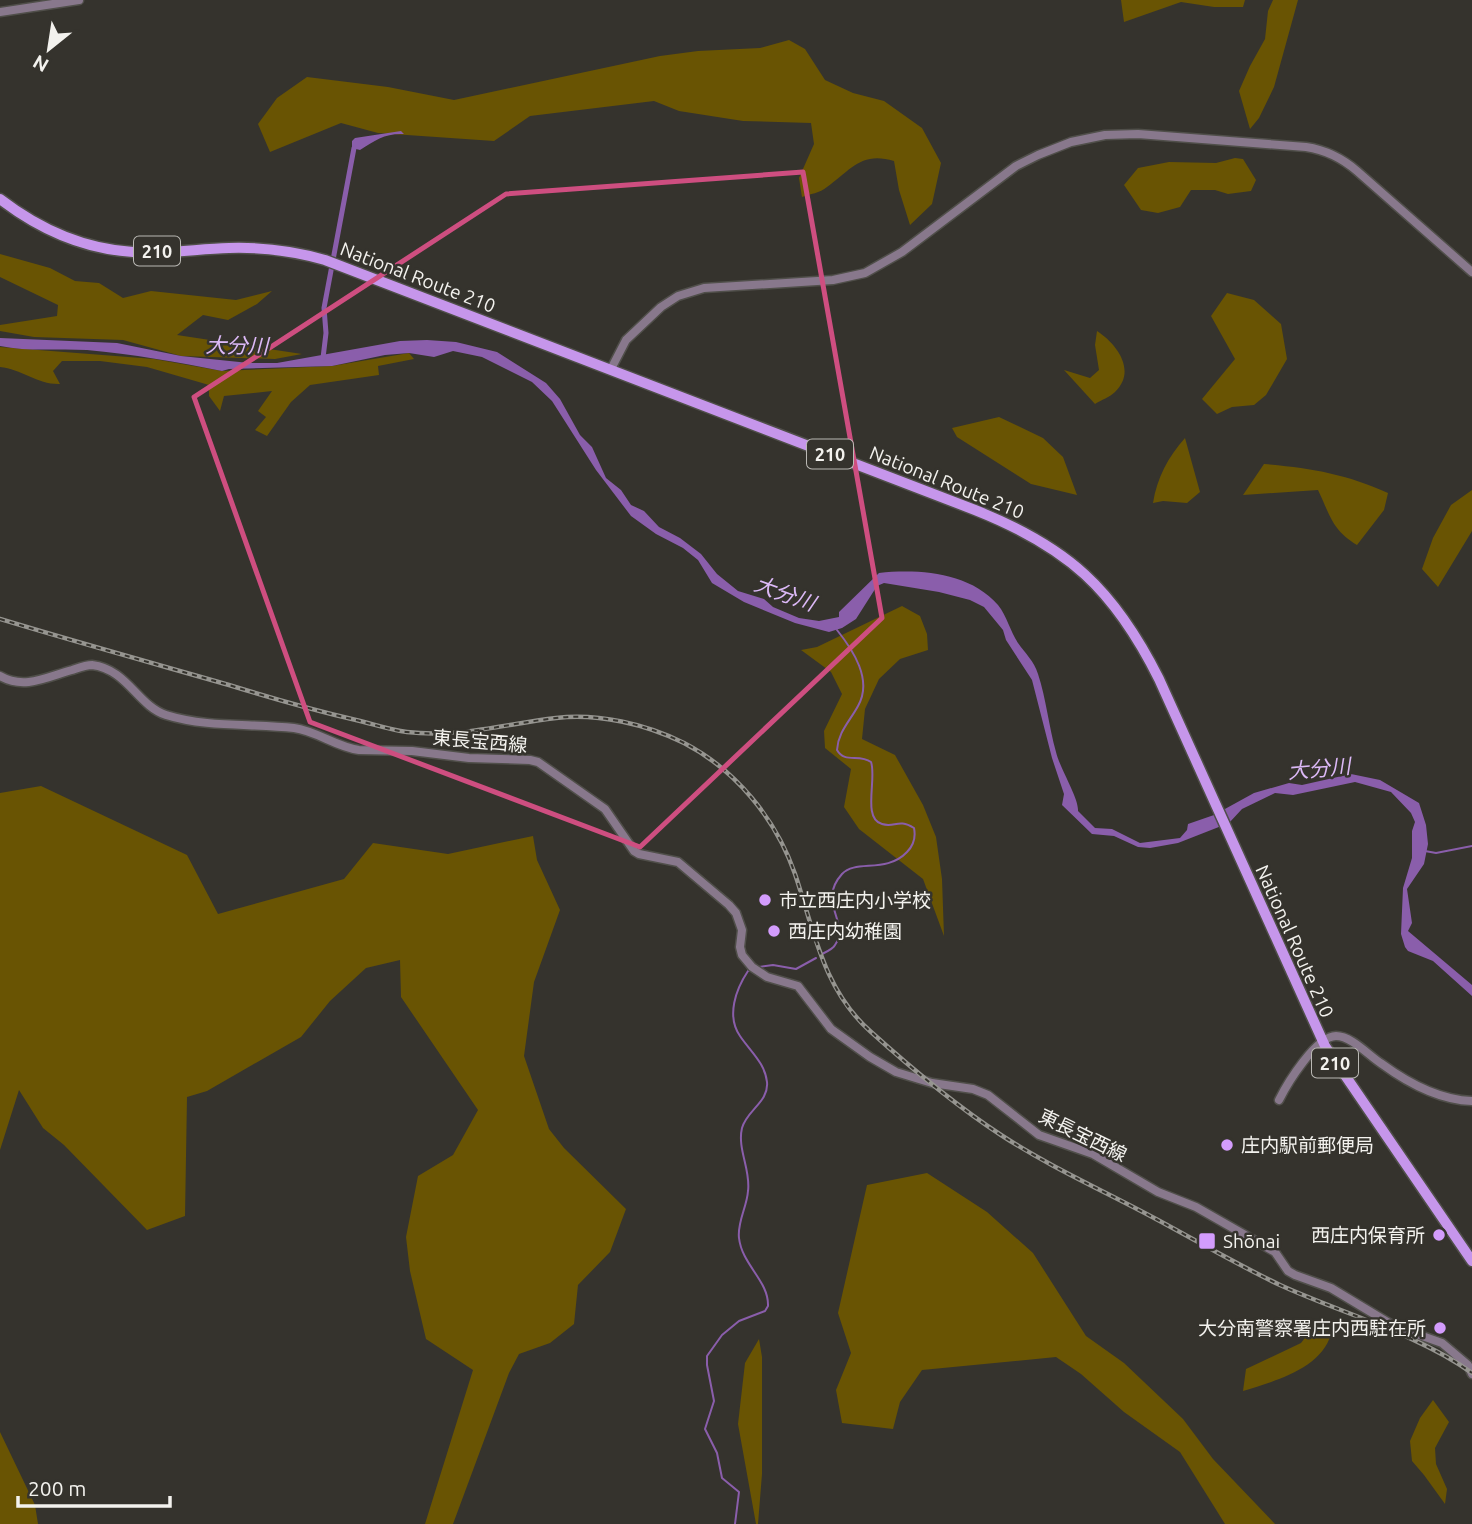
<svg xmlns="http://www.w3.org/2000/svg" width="1472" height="1524" font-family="Ubuntu,'Noto Sans JP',sans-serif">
  <rect width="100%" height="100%" fill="#35332d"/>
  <path fill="#695403" d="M1121 0H1245L1243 7H1214L1181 2 1124 22Z
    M1273 0H1298L1274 87 1259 118 1250 129 1239 91 1250 66 1265 39 1268 11Z
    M789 40 805 49 825 80 853 93 884 101 922 128 941 163 932 204 910 225 899 190 894 161C861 151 851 170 827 187 820 193 810 194 802 197L799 178 814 144 811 123 743 121 679 111 654 101 530 116 494 141 378 133 341 123 270 152 258 124 277 98 307 77 388 87 454 100 660 56 698 51 760 48Z
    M1235 158 1243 159 1256 180 1251 191 1228 194 1215 190H1191L1180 207 1158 213 1141 210 1124 185 1138 168 1169 162 1216 163Z
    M0 254 50 268 75 281 99 283 123 298 151 291 236 300 272 291 257 304 228 320 203 315 177 335 302 354 275 359 181 356 123 340 34 337 0 331V325L57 316 58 305 0 277Z
    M1227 293 1254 300 1281 324 1287 359 1266 395 1254 405 1232 407 1217 414 1202 399 1235 359 1211 316Z
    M1097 331C1117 344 1137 371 1115 392 1110 397 1101 400 1095 404L1064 370 1090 378 1099 370 1095 345Z
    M0 347 154 359 222 371 332 366 409 353 414 359 378 366 379 375 310 385 291 402 267 436 255 430 266 417 258 411 272 391 224 396 220 411 209 396V385L147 367 100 361H62L53 371 60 384C39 385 21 369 0 367Z
    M999 417 1043 438 1063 457 1077 495 1031 484 957 437 952 428Z
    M1185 438 1200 492 1187 503 1163 501 1153 503C1157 478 1168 457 1185 438Z
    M1264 464C1310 468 1346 474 1388 493L1384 510 1357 545C1332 530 1330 515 1318 490L1243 495Z
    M1472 490V531L1438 587 1422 569 1433 538 1451 505Z
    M902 606 920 616 927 634 928 650 900 659 879 679 865 709 862 739 895 755 923 805 936 837 942 879 944 936 923 879 859 829 844 807 851 769 825 748 824 731 842 694 831 672 801 650 817 647Z
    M41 786 187 855 218 914 344 879 373 843 448 854 533 836 537 860 560 910 534 982 524 1056 549 1129 564 1148 626 1209 610 1252 578 1285 574 1324 550 1343 519 1354 509 1373 453 1524H425L473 1370 426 1339 410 1271 406 1237 418 1176 453 1155 478 1110 401 997 400 960 366 968 330 1001 301 1037 207 1091 187 1097 185 1216 147 1230 64 1145 43 1128 19 1090 0 1150V793Z
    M927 1173 987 1212 1033 1253 1086 1336 1124 1363 1183 1419 1213 1459 1275 1524H1225L1180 1452 1124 1412 1081 1374 1056 1357 922 1370 900 1402 893 1429 842 1423 836 1390 851 1353 838 1313 867 1185Z
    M1317 1322 1331 1334C1321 1369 1275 1381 1243 1391L1246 1369 1301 1343Z
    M759 1339 762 1357V1474L758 1524H756L738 1424 745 1363Z
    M1433 1400 1449 1422 1435 1448 1436 1464 1447 1489 1445 1504 1424 1475 1412 1461 1410 1441 1420 1418Z
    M0 1432 35 1505 38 1524H0Z"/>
  <path fill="#8a5eab" d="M401 131 404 134C386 133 375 140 360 150L352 148V141L355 138Z
    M0 338 117 343 181 356 249 363H277L400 341 427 340 456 342 497 352 546 383 560 399 580 435 592 447 606 478 621 490 631 505 644 511 659 527 680 538 701 554 717 574 738 591 764 599 773 607 799 618 819 621 839 617V612L879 573C919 569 969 572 998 605 1007 616 1010 631 1018 643 1025 653 1034 661 1038 674 1046 698 1049 727 1056 752 1060 769 1079 798 1078 811L1095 828 1112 829 1140 843 1180 838 1187 830 1188 824 1214 815 1254 793 1289 783 1302 785 1351 774 1380 780 1419 803 1426 825 1428 844 1424 864 1407 889 1412 923 1408 931 1472 985V996L1433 961 1408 951 1405 947 1401 934 1403 888 1412 858V831L1415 822 1411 813 1391 792 1355 782 1293 795 1275 793 1242 809 1229 823 1178 843 1150 848 1138 847 1114 836 1092 834 1062 805 1064 794 1052 758 1032 680 1006 640 1003 630 984 607 970 600 939 592 884 583 877 586 856 619 842 628 829 632 795 623 744 602 712 583 698 560 683 548 656 534 631 516 596 470 552 401 532 382 482 357 453 351 434 357 409 353 385 355 332 366 229 369 222 371C178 362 132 354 87 350 58 348 29 352 0 346Z"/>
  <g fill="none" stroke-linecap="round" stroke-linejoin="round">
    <path stroke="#8a5eab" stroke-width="2" d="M1425 851 1436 853 1472 846
      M822 954C826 952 833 949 835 945 851 922 816 903 842 874 856 859 886 874 907 852 914 845 916 838 914 828 898 818 895 828 882 824 862 819 877 778 871 762 859 753 845 764 837 750 838 732 850 721 858 706 873 680 853 650 837 630
      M759 967 773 965 796 969 816 958
      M735 1524 739 1492 722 1478 717 1453 705 1429 714 1401 707 1365V1356L722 1335 739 1321 765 1311 768 1306C769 1281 742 1265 739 1238 737 1222 747 1207 748 1191 751 1170 737 1149 742 1128 747 1110 769 1102 767 1082 765 1063 750 1051 740 1036 726 1016 736 989 748 971L752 969"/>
    <path stroke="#8a5eab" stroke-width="5" d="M323 358 326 333 324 308 354 148"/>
    <g stroke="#504f4a" stroke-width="11">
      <path id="secondary" d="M0 12 79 0
        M611 369 626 340 661 307 678 296 704 288 833 280 865 273 902 252 1016 166 1038 155 1071 142 1105 135 1138 134 1306 147C1326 150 1342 158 1357 171L1472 272
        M0 676C24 690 47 677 72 670 78 668 86 665 92 665 127 669 138 706 166 715 208 728 251 723 294 728 317 731 336 747 359 750L412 751 469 758 530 760 538 762 605 809 634 851 639 854 678 862 729 905 736 913 742 930 740 947 742 955 752 967 767 977 798 986 831 1029 870 1057 896 1072 932 1083 973 1089 988 1095 1039 1135 1093 1154 1158 1192 1196 1207 1275 1252 1288 1271 1295 1275 1331 1288 1394 1326 1442 1343 1468 1365 1472 1374
        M1279 1100C1287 1084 1316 1036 1336 1036 1352 1036 1369 1056 1382 1064 1408 1083 1439 1100 1472 1101"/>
    </g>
    <g stroke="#504f4a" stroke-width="13">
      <path id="highway" d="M0 199C39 229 83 249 133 252 165 254 197 249 229 248 262 247 294 251 325 260L975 510C1068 547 1114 589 1159 679L1325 1046 1472 1261"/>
    </g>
    <use href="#secondary" stroke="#88788c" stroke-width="8"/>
    <use href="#highway" stroke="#c696eb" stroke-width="10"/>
    <g stroke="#969590" stroke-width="4.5">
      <path id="rail" d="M0 619C76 642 152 663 229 685 271 698 313 710 356 720 373 724 390 730 407 732 459 738 505 724 556 718 598 713 646 724 684 743 736 770 776 819 795 874 814 930 823 989 870 1031 911 1068 955 1105 1001 1135 1050 1167 1104 1191 1156 1219 1197 1241 1238 1265 1280 1285 1341 1313 1418 1334 1472 1373"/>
    </g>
    <use href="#rail" stroke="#35332d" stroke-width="2" stroke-dasharray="5" stroke-linecap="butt"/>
  </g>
  <path fill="none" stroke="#ce4e80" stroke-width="5" stroke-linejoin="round" d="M803 172 882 618 640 847 310 722 194 397 506 194Z"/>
  <g fill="#d39cfc" stroke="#35332d" stroke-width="2.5">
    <circle cx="765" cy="900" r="7"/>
    <circle cx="774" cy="931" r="7"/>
    <circle cx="1227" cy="1145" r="7"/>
    <circle cx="1439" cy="1235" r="7"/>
    <rect x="1198" y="1232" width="18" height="18" rx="3.5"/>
    <circle cx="1440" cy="1328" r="7"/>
  </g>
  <g text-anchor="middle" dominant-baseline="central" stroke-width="5" stroke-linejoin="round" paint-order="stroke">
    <g fill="#35332d" stroke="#bab9b4" stroke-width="2">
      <rect x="134" y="236.5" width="46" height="29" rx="5"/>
      <rect x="807" y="439.5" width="46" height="29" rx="5"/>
      <rect x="1312" y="1048.5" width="46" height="29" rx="5"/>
    </g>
    <g font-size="18" font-weight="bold" fill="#f3f2ee">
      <text x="157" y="251">210</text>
      <text x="830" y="454">210</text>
      <text x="1335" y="1063">210</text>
    </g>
    <g font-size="19" fill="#f3f2ee" stroke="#35332d">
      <text transform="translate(418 277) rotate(21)">National Route 210</text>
      <text transform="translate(947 482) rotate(22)">National Route 210</text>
      <text transform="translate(480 741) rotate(5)">東長宝西線</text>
      <text transform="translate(1295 941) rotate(66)">National Route 210</text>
      <text transform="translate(1083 1135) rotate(26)">東長宝西線</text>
    </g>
    <g font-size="19" fill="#f3f2ee" stroke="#35332d" text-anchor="start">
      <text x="779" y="900">市立西庄内小学校</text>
      <text x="788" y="931">西庄内幼稚園</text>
      <text x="1241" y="1145">庄内駅前郵便局</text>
      <text x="1425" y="1235" text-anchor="end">西庄内保育所</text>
      <text x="1223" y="1241">Shōnai</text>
      <text x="1426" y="1328" text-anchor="end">大分南警察署庄内西駐在所</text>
    </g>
    <g font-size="21" font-style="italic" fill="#dcb9f7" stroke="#35332d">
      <text transform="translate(237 345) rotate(1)">大分川</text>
      <text transform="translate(785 593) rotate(20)">大分川</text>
      <text transform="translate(1319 768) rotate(-5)">大分川</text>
    </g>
  </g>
  <g transform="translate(49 49) rotate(210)" stroke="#35332d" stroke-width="5" paint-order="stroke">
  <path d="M0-5L12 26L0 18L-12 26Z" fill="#f3f2ee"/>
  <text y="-10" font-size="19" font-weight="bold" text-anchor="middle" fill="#f3f2ee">N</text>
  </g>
  <path d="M18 1496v10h152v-10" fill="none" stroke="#f3f2ee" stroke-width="3.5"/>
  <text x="28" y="1496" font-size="21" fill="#f3f2ee" stroke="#35332d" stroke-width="5" paint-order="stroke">200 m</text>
</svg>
